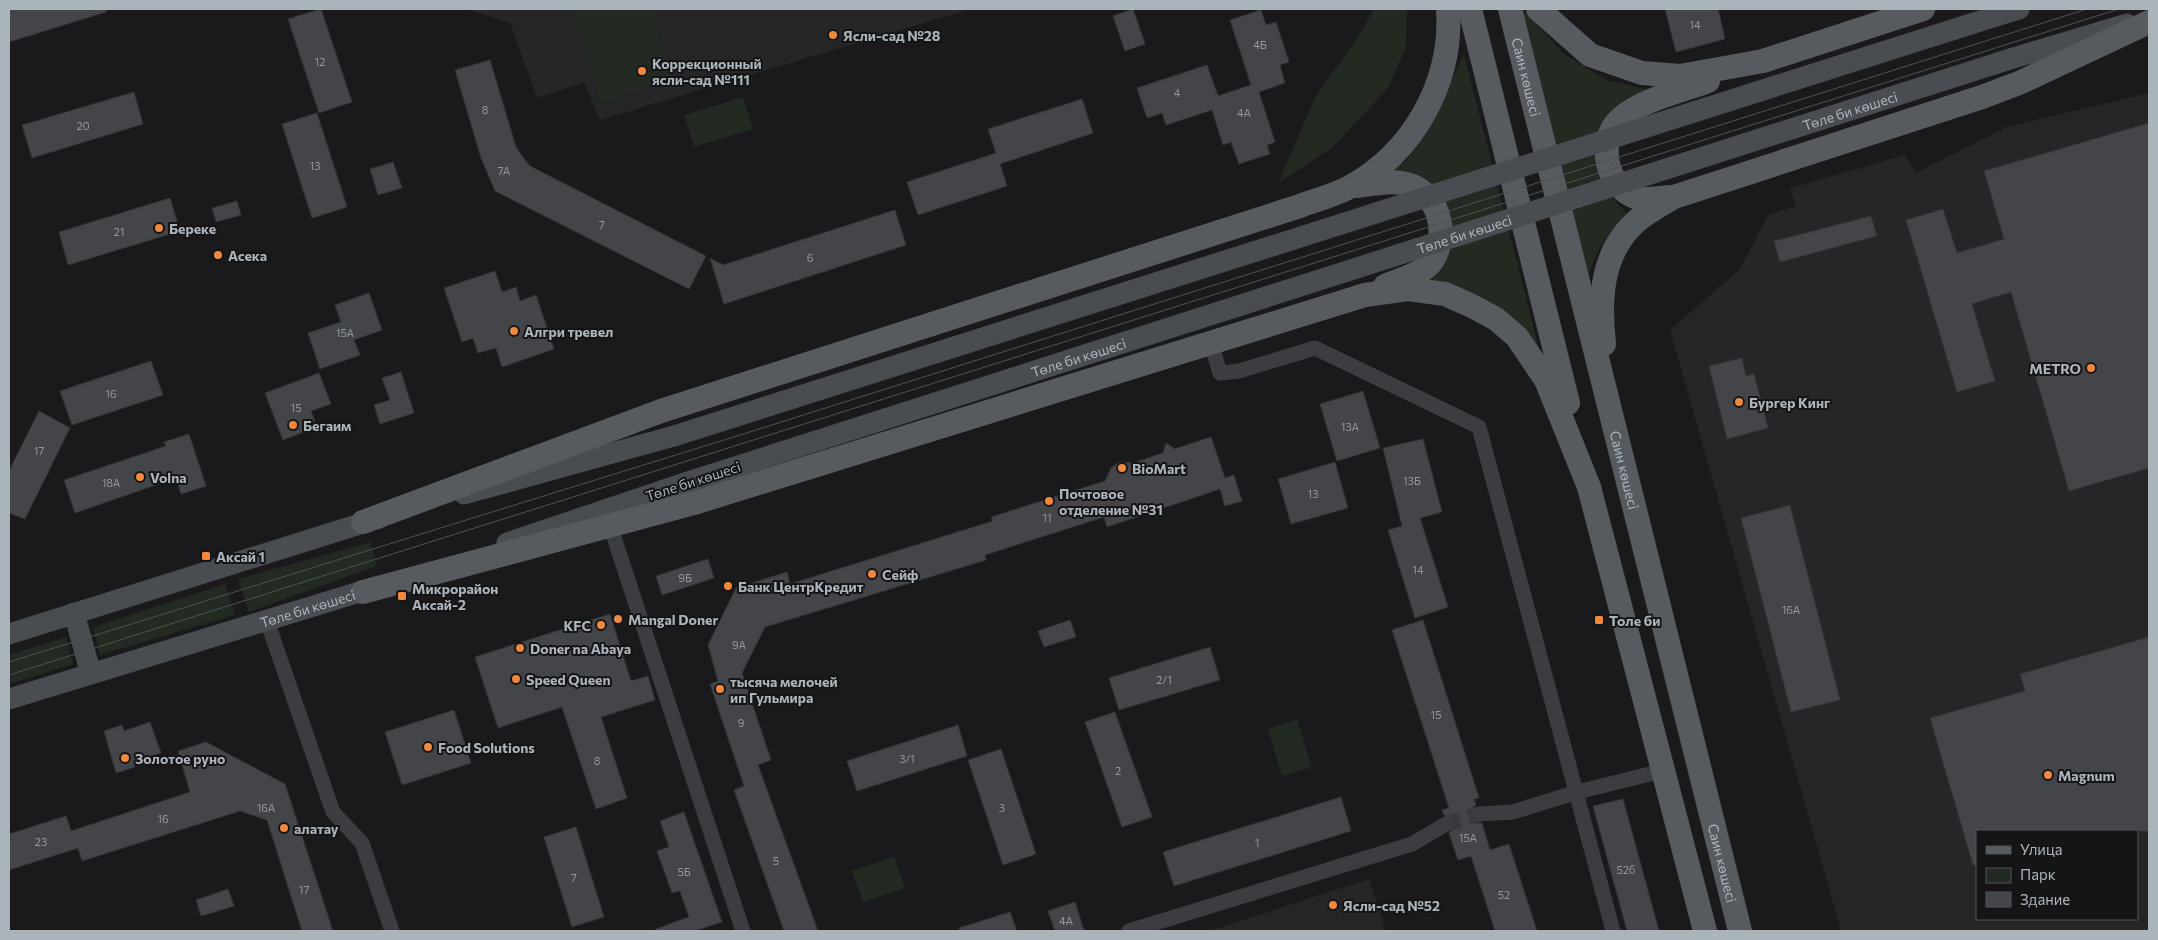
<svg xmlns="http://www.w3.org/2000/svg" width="2158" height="940" font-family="Commissioner,sans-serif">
  <rect width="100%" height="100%" fill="#1a1a1c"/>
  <path fill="#262629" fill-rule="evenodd" d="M467 9H970L600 120 584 82 537 98 510 23Z
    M2149 93V931H1841L1670 330 1740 269 1768 215 1796 206 1790 188 1905 155 1916 173 2007 127ZM1977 831H2137V919H1977Z
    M1369 879 1386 931H1209Z"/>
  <path fill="#222a21" d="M571 9H650L673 80 601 103Z
    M1374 9H1407L1406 48 1388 88 1332 148 1278 183 1315 98 1361 32Z
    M1518 9H1523L1563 53 1606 80 1653 91 1614 109 1607 192 1627 214C1606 236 1595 251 1587 281Z
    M1464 54 1539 349 1421 281 1442 202 1387 174 1407 160 1439 107Z
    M743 97 753 129 694 147 684 115Z
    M371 542 377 566 249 612 238 579Z
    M225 584 235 615 100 655 93 627Z
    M66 637 73 664 9 684V655Z
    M1297 719 1312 767 1282 776 1268 729Z
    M894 857 905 888 863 902 852 871Z"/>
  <path fill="#444549" stroke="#343538" d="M9 9H106V12L9 42Z
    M321 9 352 102 319 113 288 19Z
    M1133 9 1145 44 1125 51 1113 16Z
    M1665 9H1718L1725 39 1676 52Z
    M1261 10 1266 25 1276 22 1289 62 1280 65 1285 83 1259 92 1275 142 1267 145 1270 154 1239 164 1231 142 1223 145 1212 110 1166 125 1162 113 1147 118 1137 88 1207 65 1218 96 1251 85 1230 20Z
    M490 60 516 147 522 156 530 166 706 256 689 289 495 191 481 158 455 70Z
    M134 92 143 124 32 158 22 125Z
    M1082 99 1093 133 1000 164 1007 186 918 215 907 182 996 153 988 129Z
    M317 113 347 207 312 218 282 124Z
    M2149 123V468L2069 491 2011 292 1972 304 1995 381 1957 392 1906 220 1943 209 1957 253 2004 239 1984 171Z
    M393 162 402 188 378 195 370 169Z
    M170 198 180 231 68 265 59 232Z
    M237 201 241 215 216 222 212 208Z
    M895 210 906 245 724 304 710 258 723 265Z
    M1871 216 1877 236 1780 262 1774 241Z
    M495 271 502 292 516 287 520 301 536 295 554 349 502 367 496 348 478 353 473 338 462 342 444 288Z
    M369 293 382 330 354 340 360 355 320 369 308 333 341 322 335 305Z
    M1742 358 1746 376 1754 374 1768 428 1727 439 1709 366Z
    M151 361 163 395 72 425 60 391Z
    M401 372 414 413 380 424 374 405 390 400 382 378Z
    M319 373 331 404 311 411 317 427 283 440 265 393Z
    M1363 391 1380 448 1337 461 1320 404Z
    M39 411 70 428 25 519 9 513V471Z
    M189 434 206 486 181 494 176 478 75 513 64 480 166 446 164 442Z
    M1211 437 1225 478 1234 475 1242 501 1225 506 1220 489 1107 527 1104 517 985 555 986 560 765 627 742 673 771 760 758 765 818 931H784L734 790 744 786 710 684 718 681 708 645 736 588 787 572 790 584 993 521 991 517 1105 481 1111 468 1119 462 1133 463 1163 453 1166 443 1175 449Z
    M1423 439 1442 512 1420 518 1448 607 1415 618 1388 530 1402 526 1383 448Z
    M1335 462 1348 508 1291 524 1278 479Z
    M1790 505 1840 700 1791 712 1741 518Z
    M708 559 714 578 662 595 656 576Z
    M610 614 631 681 648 676 655 700 601 717 627 798 596 809 562 707 498 728 475 657Z
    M1070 620 1076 637 1044 647 1038 631Z
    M1423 620 1479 798 1474 799 1476 805 1470 810 1471 819 1475 823H1482L1490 850 1509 844 1537 931H1495L1471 856 1458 860 1449 833 1454 828V820L1450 816 1444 815 1442 810 1449 808 1392 630Z
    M2149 637V831H1977V865H1973L1930 718 2025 691 2020 674Z
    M1210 647 1220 680 1119 710 1109 678Z
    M454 710 471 763 402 785 385 732Z
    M1115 712 1152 817 1122 827 1085 722Z
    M150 722 161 753 133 762 135 767 116 773 104 731 122 725 124 731Z
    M958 725 967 756 857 791 847 761Z
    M206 742 285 784 333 931H302L267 820 240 811 82 861 78 848 9 870V834L66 816 71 831 190 792 178 751Z
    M1001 749 1036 854 1003 865 968 760Z
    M1341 797 1351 831 1174 886 1163 852Z
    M1623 799 1659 931H1627L1593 806Z
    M684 812 722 922 694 931H656V929L689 917 680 891 672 893 657 851 669 847 660 821Z
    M576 827 604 917 572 927 544 837Z
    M228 889 234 906 201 916 196 900Z
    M1075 902 1084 931H1055L1048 911Z
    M1010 912 1017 931H960L959 928Z"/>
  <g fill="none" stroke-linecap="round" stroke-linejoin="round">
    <path stroke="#37393c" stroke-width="15" stroke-dasharray="15 8" stroke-linecap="butt" d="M1446 824 1479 814"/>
    <path stroke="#3b3d41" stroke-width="15" d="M1211 343 1220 373 1239 371 1315 348 1479 427 1613 931
      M608 519 743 931
      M267 621 333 812 362 843 392 931
      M1479 814 1513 812 1577 792 1662 771
      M1129 931 1412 844 1446 824"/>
    <g stroke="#494d51" stroke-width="21">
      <path d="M1996 16 2019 9"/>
      <path d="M2010 59 2127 24"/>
      <path d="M464 494 674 436"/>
      <path d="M507 543 688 482"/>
      <path d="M74 613 91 674"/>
      <path d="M9 634 379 518"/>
      <path id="s1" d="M9 699 379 586"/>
    </g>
    <g stroke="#575b60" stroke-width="24">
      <path d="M1470 9 1568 403"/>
      <path id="s2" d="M1510 9 1740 931"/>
      <path d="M1538 9 1590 55 1642 73 1680 76 1763 61 1923 9"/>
      <path d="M1357 186C1373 184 1390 180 1406 184 1439 192 1450 234 1432 261 1423 274 1399 280 1385 286"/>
      <path d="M1672 197C1662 197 1647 201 1638 198 1606 189 1596 141 1620 119 1643 99 1679 92 1708 81"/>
      <path d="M1604 344C1599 299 1601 251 1638 220 1649 211 1662 204 1674 197L1982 97 2019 83 2149 22"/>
      <path d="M363 522 661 411 1300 206C1316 200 1335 195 1350 187 1414 152 1453 81 1448 9"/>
      <path d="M363 592 694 503 1365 295 1408 289 1445 294 1472 306 1496 319 1517 337 1546 380 1589 487 1705 931"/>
    </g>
    <path stroke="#4e5256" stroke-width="1" d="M9 662 737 436 2087 9
      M9 675 2119 9"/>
    <g stroke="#494d51" stroke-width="21">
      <path d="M674 436 1996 16"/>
      <path id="s3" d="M688 482 2010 59"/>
    </g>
  </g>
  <g fill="#f1883c" stroke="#151517" stroke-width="2">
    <circle cx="833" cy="35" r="5"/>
    <circle cx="642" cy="71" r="5"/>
    <circle cx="159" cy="228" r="5"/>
    <circle cx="218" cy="255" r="5"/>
    <circle cx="514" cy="331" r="5"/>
    <circle cx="2091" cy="368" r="5"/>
    <circle cx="1739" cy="402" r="5"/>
    <circle cx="293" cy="425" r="5"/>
    <circle cx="1122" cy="468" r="5"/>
    <circle cx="140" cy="477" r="5"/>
    <circle cx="1049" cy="501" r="5"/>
    <rect x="201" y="551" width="10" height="10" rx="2.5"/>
    <circle cx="872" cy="574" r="5"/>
    <circle cx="728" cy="586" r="5"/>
    <rect x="397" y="591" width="10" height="10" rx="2.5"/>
    <circle cx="618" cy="619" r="5"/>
    <rect x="1594" y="615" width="10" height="10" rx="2.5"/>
    <circle cx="601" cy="625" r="5"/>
    <circle cx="520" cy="648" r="5"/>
    <circle cx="516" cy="679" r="5"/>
    <circle cx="720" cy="689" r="5"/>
    <circle cx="428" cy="747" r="5"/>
    <circle cx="125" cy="758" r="5"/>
    <circle cx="2048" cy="775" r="5"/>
    <circle cx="284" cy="828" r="5"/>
    <circle cx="1333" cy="905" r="5"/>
  </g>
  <g text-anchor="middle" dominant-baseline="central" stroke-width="4" stroke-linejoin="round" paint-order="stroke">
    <g font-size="11" fill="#92989e">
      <text x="1695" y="24">14</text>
      <text x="1260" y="44">4Б</text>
      <text x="320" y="61">12</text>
      <text x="1177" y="92">4</text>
      <text x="485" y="109">8</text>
      <text x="1244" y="112">4А</text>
      <text x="83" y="125">20</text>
      <text x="315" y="165">13</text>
      <text x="504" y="170">7А</text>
      <text x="602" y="224">7</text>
      <text x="119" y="231">21</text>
      <text x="810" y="257">6</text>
      <text x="345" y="332">15А</text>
      <text x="111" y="393">16</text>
      <text x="296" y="407">15</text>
      <text x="1350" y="426">13А</text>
      <text x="39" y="450">17</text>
      <text x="1412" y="480">13Б</text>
      <text x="111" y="482">18А</text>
      <text x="1313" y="493">13</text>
      <text x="1047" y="517">11</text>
      <text x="1418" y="569">14</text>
      <text x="685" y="577">9Б</text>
      <text x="1791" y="609">16А</text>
      <text x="739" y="644">9А</text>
      <text x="1164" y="679">2/1</text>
      <text x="1436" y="714">15</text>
      <text x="741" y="722">9</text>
      <text x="907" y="758">3/1</text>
      <text x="597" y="760">8</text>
      <text x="1118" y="770">2</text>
      <text x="266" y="807">16А</text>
      <text x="1002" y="807">3</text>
      <text x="163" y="818">16</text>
      <text x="1468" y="837">15А</text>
      <text x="41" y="841">23</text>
      <text x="1257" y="842">1</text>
      <text x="776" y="860">5</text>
      <text x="1626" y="869">52б</text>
      <text x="684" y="871">5Б</text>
      <text x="574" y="877">7</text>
      <text x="304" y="889">17</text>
      <text x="1504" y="894">52</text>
      <text x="1066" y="920">4А</text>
    </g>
    <g font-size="14" font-weight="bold" fill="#acb4bb" stroke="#151517" text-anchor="start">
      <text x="843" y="35">Ясли-сад №28</text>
      <text x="652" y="63">Коррекционный<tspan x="652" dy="16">ясли-сад №111</tspan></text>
      <text x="169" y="228">Береке</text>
      <text x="228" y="255">Асека</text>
      <text x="524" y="331">Алгри тревел</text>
      <text x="2081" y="368" text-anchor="end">METRO</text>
      <text x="1749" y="402">Бургер Кинг</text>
      <text x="303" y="425">Бегаим</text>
      <text x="1132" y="468">BioMart</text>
      <text x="150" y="477">Volna</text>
      <text x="1059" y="493">Почтовое<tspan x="1059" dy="16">отделение №31</tspan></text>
      <text x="216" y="556">Аксай 1</text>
      <text x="882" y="574">Сейф</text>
      <text x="738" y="586">Банк ЦентрКредит</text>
      <text x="412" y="588">Микрорайон<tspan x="412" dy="16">Аксай-2</tspan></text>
      <text x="628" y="619">Mangal Doner</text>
      <text x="1609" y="620">Толе би</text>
      <text x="591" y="625" text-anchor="end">KFC</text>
      <text x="530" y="648">Doner na Abaya</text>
      <text x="526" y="679">Speed Queen</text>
      <text x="730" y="681">тысяча мелочей<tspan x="730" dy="16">ип Гульмира</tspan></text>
      <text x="438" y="747">Food Solutions</text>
      <text x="135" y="758">Золотое руно</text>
      <text x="2058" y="775">Magnum</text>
      <text x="294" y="828">алатау</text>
      <text x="1343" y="905">Ясли-сад №52</text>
    </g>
    <g font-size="14" fill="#acb4bb" stroke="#151517">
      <text stroke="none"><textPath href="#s2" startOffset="70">Саин көшесі</textPath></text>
      <text stroke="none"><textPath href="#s3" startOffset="1220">Төле би көшесі</textPath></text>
      <text stroke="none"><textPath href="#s3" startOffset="815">Төле би көшесі</textPath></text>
      <text stroke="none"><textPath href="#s3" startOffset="410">Төле би көшесі</textPath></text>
      <text stroke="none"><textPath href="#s2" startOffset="475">Саин көшесі</textPath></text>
      <text transform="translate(693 481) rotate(-18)">Төле би көшесі</text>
      <text stroke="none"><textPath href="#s1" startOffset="312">Төле би көшесі</textPath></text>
      <text stroke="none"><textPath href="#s2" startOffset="880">Саин көшесі</textPath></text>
    </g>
  </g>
  <rect width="2158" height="940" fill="none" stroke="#acb4bb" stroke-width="20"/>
  <rect x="1976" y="830" width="162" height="90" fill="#151517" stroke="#515559"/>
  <rect x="1986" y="846" width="25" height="8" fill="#575b60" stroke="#515559"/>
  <text x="2020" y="855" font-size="15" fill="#acb4bb">Улица</text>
  <rect x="1986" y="868" width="25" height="15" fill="#222a21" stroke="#515559"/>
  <text x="2020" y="880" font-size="15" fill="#acb4bb">Парк</text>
  <rect x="1986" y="892" width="25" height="15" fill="#444549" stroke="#515559"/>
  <text x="2020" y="905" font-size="15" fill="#acb4bb">Здание</text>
</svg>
